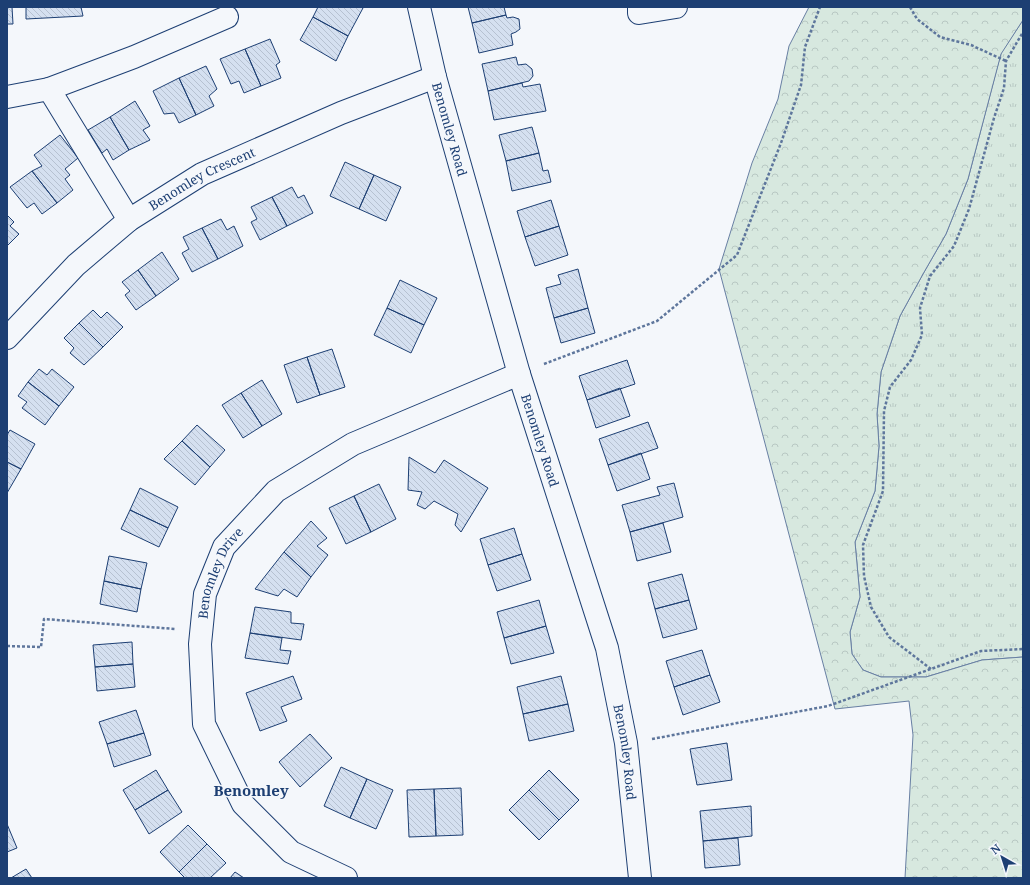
<svg xmlns="http://www.w3.org/2000/svg" width="1030" height="885" font-family="'Noto Serif',serif">
  <defs>
    <pattern id="grass-tufts" width="24" height="20" patternUnits="userSpaceOnUse"><rect width="24" height="20" fill="#d7e8df"/><path d="M3 7l-1-3M5 7V3M7 7l1-3M15 17l-1-3M17 17v-4M19 17l1-3" fill="none" stroke="#b8c8c3"/></pattern>
    <pattern id="forest-crowns" width="20" height="18" patternUnits="userSpaceOnUse"><rect width="20" height="18" fill="#d7e8df"/><path d="M2 6a3 3 0 1 1 6 0M12 15a3 3 0 1 1 6 0" fill="none" stroke="#b8c8c3"/></pattern>
    <pattern id="building-back-hatch" width="6" height="6" patternUnits="userSpaceOnUse"><rect width="6" height="6" fill="#d5e0f0"/><path d="M-1 5l2 2M0 0l6 6M5-1l2 2" fill="none" stroke="#b6c1d1"/></pattern>
  </defs>
  <rect width="100%" height="100%" fill="#f4f7fb"/>
  <path fill="url(#grass-tufts)" stroke="#687fa3" d="M1023 20V657L982 660 926 677H881L863 670 852 654 850 632 860 597 855 542 875 491 879 446 877 414 881 372 900 316 923 274 946 234 968 179 1001 53Z"/>
  <path fill="url(#forest-crowns)" stroke="#687fa3" d="M809 7H1023V20L1001 54 968 179 946 234 923 274 900 316 881 372 877 414 879 446 875 491 855 542 860 597 850 632 852 654 863 670 881 677H926L982 660 1023 657V878H905L913 735 909 701 835 709 719 269 752 163 778 99 789 46Z"/>
  <path fill="url(#building-back-hatch)" stroke="#1d3f73" d="M7 7H12L13 24H7Z
    M26 7H81L83 16 26 19Z
    M318 7H360L363 8 348 36 313 17Z
    M468 7H504L506 15 472 23Z
    M506 15 507 18 513 17 519 19 520 29 516 32 511 34 513 45 479 53 472 23Z
    M313 17 348 36 336 61 300 40Z
    M270 39 280 62 276 65 281 78 261 86 245 49Z
    M245 49 261 86 244 93 239 81 231 84 220 59Z
    M516 57 518 65 526 64 532 69 533 76 529 81 488 91 482 64Z
    M206 66 217 89 209 96 214 106 196 115 179 78Z
    M179 78 196 115 179 123 174 113 164 114 153 91Z
    M522 83 523 87 540 84 546 111 494 120 488 91Z
    M135 101 150 126 143 130 150 140 129 150 110 117Z
    M110 117 129 150 113 160 107 149 102 153 88 130Z
    M532 127 539 153 506 161 499 135Z
    M60 135 78 158 65 169 70 175 65 179 73 190 57 203 32 171 42 166 34 155Z
    M539 153 543 171 548 170 551 182 512 191 506 161Z
    M345 162 374 175 359 209 330 196Z
    M32 171 57 203 42 214 34 203 27 208 10 187Z
    M374 175 401 187 386 221 359 209Z
    M292 187 298 198 304 195 313 213 287 226 272 197Z
    M272 197 287 226 260 240 251 222 257 219 251 207Z
    M551 200 559 226 525 237 517 211Z
    M7 215 14 222 10 226 19 234 7 246Z
    M221 219 227 230 234 226 243 246 218 259 202 228Z
    M559 226 568 255 535 266 525 237Z
    M202 228 218 259 192 272 182 253 189 249 183 237Z
    M162 252 179 279 156 296 138 270Z
    M578 269 588 308 554 318 546 288 561 284 558 275Z
    M138 270 156 296 136 310 125 295 130 291 122 282Z
    M400 280 437 298 424 325 387 308Z
    M387 308 424 325 411 353 374 335Z
    M588 308 595 333 561 343 554 318Z
    M93 310 101 318 107 312 123 327 103 347 79 323Z
    M79 323 103 347 84 365 70 353 74 348 64 338Z
    M332 349 345 387 320 395 307 357Z
    M307 357 320 395 297 403 284 365Z
    M627 360 635 384 587 400 579 376Z
    M39 369 47 375 52 369 74 387 59 406 28 382Z
    M262 380 282 414 262 426 241 393Z
    M28 382 59 406 45 425 22 408 27 402 18 396Z
    M620 388 630 416 596 428 587 400Z
    M241 393 262 426 243 438 222 405Z
    M648 422 658 448 608 465 599 439Z
    M197 425 225 450 210 467 182 441Z
    M10 430 35 444 21 469 7 462V435Z
    M182 441 210 467 195 485 164 459Z
    M641 453 650 479 617 491 608 465Z
    M409 457 435 473 444 460 488 488 461 532 455 525 458 514 434 501 425 509 417 505 422 492 408 490Z
    M7 462 21 469 7 493Z
    M674 483 683 517 630 532 622 505 660 495 657 487Z
    M379 484 396 519 371 532 354 496Z
    M140 488 178 507 168 528 130 510Z
    M354 496 371 532 346 544 329 508Z
    M130 510 168 528 159 547 121 529Z
    M311 521 327 538 317 546 328 555 311 577 284 552Z
    M663 523 671 552 637 561 630 532Z
    M514 528 522 554 488 565 480 539Z
    M284 552 311 577 297 597 284 589 278 596 255 589Z
    M522 554 531 580 497 591 488 565Z
    M109 556 147 563 141 589 104 581Z
    M682 574 689 600 655 609 648 583Z
    M104 581 141 589 137 612 100 604Z
    M539 600 546 626 504 638 497 612Z
    M689 600 697 629 663 638 655 609Z
    M255 607 291 612V623L304 624 301 640 250 633Z
    M546 626 554 653 511 664 504 638Z
    M250 633 282 638 280 650 291 651 288 664 245 658Z
    M132 642 133 664 95 667 93 645Z
    M702 650 710 675 674 687 666 661Z
    M133 664 135 687 97 691 95 667Z
    M710 675 720 702 683 715 674 687Z
    M293 676 302 699 281 707 287 721 260 731 246 693Z
    M561 676 568 704 523 714 517 687Z
    M568 704 574 731 529 741 523 714Z
    M136 710 144 733 107 744 99 722Z
    M144 733 151 755 114 767 107 744Z
    M310 734 332 758 300 787 279 762Z
    M727 743 732 780 697 785 690 749Z
    M341 767 367 779 350 818 324 806Z
    M156 770 168 790 135 810 123 790Z
    M549 770 579 800 559 820 529 790Z
    M367 779 393 790 376 829 350 818Z
    M461 788 463 835 436 836 434 789Z
    M434 789 436 836 409 837 407 790Z
    M168 790 182 812 149 834 135 810Z
    M529 790 559 820 539 840 509 810Z
    M751 806 752 836 703 841 700 811Z
    M7 824 17 848 7 852Z
    M188 825 207 844 179 872 160 852Z
    M738 838 740 865 705 868 703 841Z
    M207 844 226 863 210 878H185L179 872Z
    M26 869 32 878H11Z
    M235 872 244 878H230Z"/>
  <g fill="none" stroke-linecap="round" stroke-linejoin="round">
    <g stroke="#1d3f73" stroke-width="24">
      <g id="minor">
        <path id="s1" d="M419 7 435 77 519 374 607 648 626 743 640 878"/>
        <path d="M639 7V13L676 7"/>
        <path d="M49 89 134 57 227 17"/>
        <path d="M7 97 49 89 129 220"/>
        <path id="s2" d="M7 338 76 265 129 220 202 174 341 113 435 77"/>
        <path id="s3" d="M346 878 291 852 243 804 204 724 200 644 205 594 224 547 276 491 353 444 519 374"/>
      </g>
    </g>
    <path stroke="#5e769c" stroke-width="2.5" stroke-dasharray="3 2" stroke-linecap="butt" d="M910 7 917 19 940 37 971 45 1006 61
      M544 364 657 321 737 255 781 143 801 85 805 47 820 7
      M7 646 41 647 44 619 175 629
      M931 669 889 637 871 607 864 576 863 545 883 491 884 411 890 387 911 360 922 335 920 308 930 276 954 246 969 209 994 118 1004 88 1006 61 1023 32
      M652 739 828 706 981 651 1023 649"/>
    <use href="#minor" stroke="#f4f7fb" stroke-width="22"/>
  </g>
  <g text-anchor="middle" dominant-baseline="central" stroke-width="3" stroke-linejoin="round" paint-order="stroke">
    <g font-size="13" fill="#1d3f73" stroke="#f4f7fb">
      <text stroke="none"><textPath href="#s1" startOffset="126">Benomley Road</textPath></text>
      <text stroke="none"><textPath href="#s2" startOffset="254">Benomley Crescent</textPath></text>
      <text stroke="none"><textPath href="#s1" startOffset="450">Benomley Road</textPath></text>
      <text stroke="none"><textPath href="#s3" startOffset="373">Benomley Drive</textPath></text>
      <text stroke="none"><textPath href="#s1" startOffset="774">Benomley Road</textPath></text>
    </g>
    <g font-size="15" font-weight="bold" fill="#1d3f73" stroke="#f4f7fb">
      <text x="251" y="790">Benomley</text>
    </g>
  </g>
  <rect width="1030" height="885" fill="none" stroke="#1d3f73" stroke-width="16"/>
  <g transform="translate(1002 857) rotate(321)" stroke="#f4f7fb" stroke-width="3" paint-order="stroke">
  <path d="M0-3L7 15L0 10L-7 15Z" fill="#1d3f73"/>
  <text y="-6" font-size="11" font-weight="bold" text-anchor="middle" fill="#1d3f73">N</text>
  </g>
</svg>
